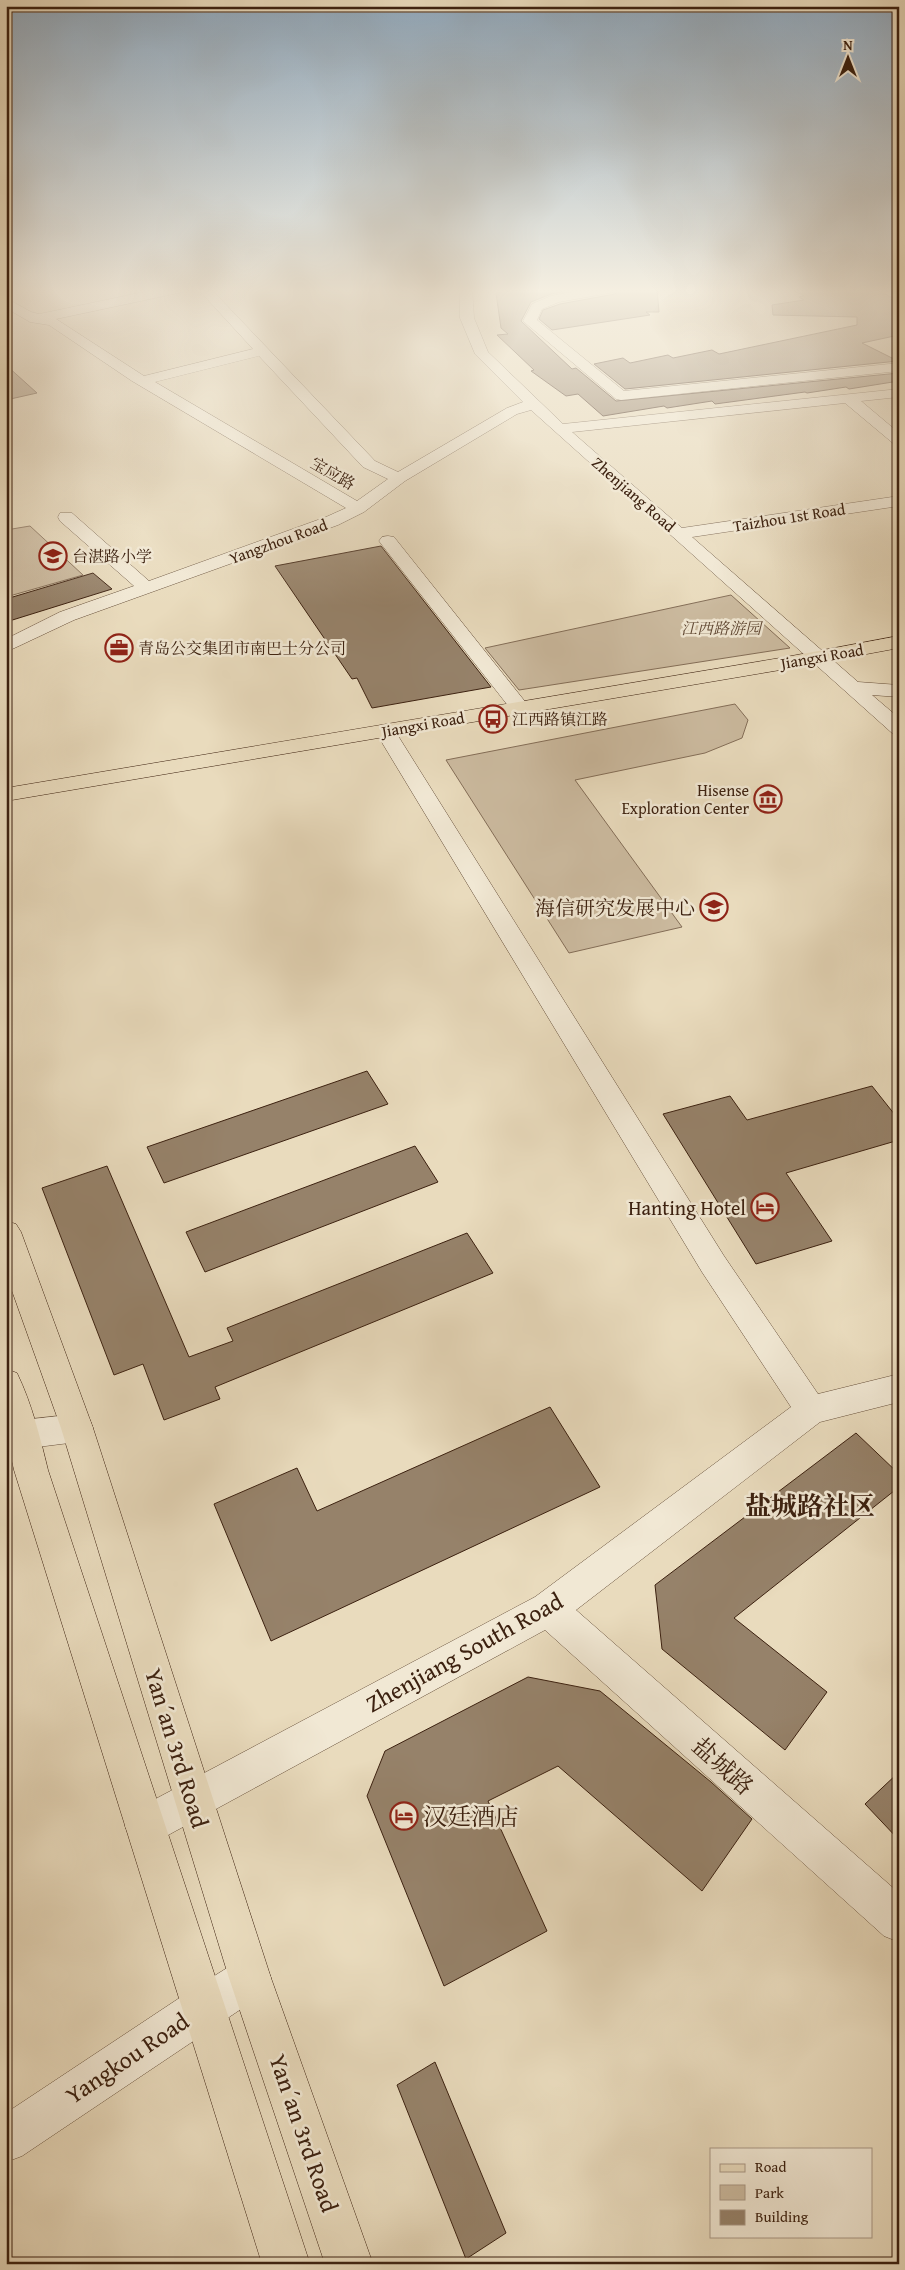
<svg xmlns="http://www.w3.org/2000/svg" width="905" height="2270" font-family="'Gentium Book Plus','Noto Serif SC',serif">
  <rect width="100%" height="100%" fill="#e9dbbd"/>
  <filter id="stains"><feTurbulence type="fractalNoise" baseFrequency=".004" numOctaves="4"/><feColorMatrix values="0 0 0 0 .2 0 0 0 0 .09 0 0 0 0 .02 0 0 0 .5 -.17"/></filter>
  <radialGradient id="worn" r=".72"><stop offset=".6" stop-color="#630" stop-opacity="0"/><stop offset="1" stop-color="#630" stop-opacity=".3"/></radialGradient>
  <path fill="#ccbba0" stroke="#846e58" d="M30 526 83 575 6 597V530Z
    M731 595 790 648 519 690 485 648Z
    M735 704 748 720 742 738 705 753 575 780 682 927 569 953 446 760Z"/>
  <path fill="#96826a" stroke="#3c2110" d="M528 288H581L551 294 531 302 521 321 572 369 576 368 616 401 899 373V381L849 389 846 387 807 393 805 392 715 404 712 401 667 408 664 406 603 416 578 394 566 396 531 371 534 370 497 335 508 334 501 328 496 293Z
    M623 288H657L659 312H646L650 315 552 330 539 319 543 310 560 304 615 294Z
    M789 288H873L899 301V335L862 343 898 361 625 389 594 364 623 358 630 363 668 355 673 358 712 350 719 354 857 325V317L773 315 772 305 804 300 799 297 804 296Z
    M6 365 37 393 6 400Z
    M381 546 491 687 372 708 357 678 352 679 275 566Z
    M93 573 112 589 6 622V599Z
    M367 1071 388 1104 164 1183 147 1147Z
    M872 1086 899 1120V1140L786 1173 832 1241 756 1264 663 1114 730 1096 747 1120Z
    M415 1146 438 1182 205 1272 186 1232Z
    M107 1166 189 1357 233 1341 227 1328 467 1233 493 1273 215 1387 220 1399 164 1420 143 1364 114 1375 42 1188Z
    M550 1407 600 1487 271 1641 214 1504 297 1468 317 1511Z
    M856 1433 899 1474V1487L734 1618 827 1692 785 1750 662 1649 655 1585Z
    M528 1677 600 1691 711 1782 752 1819 702 1891 558 1766 488 1801 547 1931 444 1986 367 1796 385 1751Z
    M899 1772V1840L865 1804Z
    M435 2062 506 2233 466 2259 397 2085Z"/>
  <g fill="none" stroke-linecap="round" stroke-linejoin="round">
    <g stroke="#67503b" stroke-width="1">
      <path id="minor" d="M163 288H189L183 292 56 319 144 376 253 349 197 288H210L375 461 398 472 507 408 523 402 475 354 460 318V288H472L474 318 488 352 563 424 899 389V397L861 401 899 433V446L894 444 845 403 572 432 682 528 899 496V506L692 537 858 682 899 685V697L872 695 899 718V735L892 733 531 410 517 414 405 481 364 512 338 525 74 620 6 652V639L60 612 134 586 60 521 58 517 60 513H72L149 581 326 517 346 508 132 381 49 325 30 322 6 308V298L31 312 39 314ZM259 356 363 467 388 479 357 501 155 382Z
        M593 288H621L615 292 559 302 542 309 537 320 624 391 899 363V371L621 400 616 399 523 321 532 304 551 296Z
        M388 536 394 537 527 704 530 708 527 712 520 714 513 712 382 545 379 541 382 537Z
        M385 725 392 727 395 731 724 1256 818 1394 899 1374V1402L820 1422 576 1610 899 1893V1942L884 1936 545 1630 159 1840 145 1846 131 1840 125 1826 131 1812 535 1597 791 1407 702 1272 375 731 378 727Z
        M77 1414 89 1418 93 1428 89 1438 77 1442 6 1451V1422Z
        M250 1957 265 1963 271 1978 265 1993 22 2156 6 2162V2113L187 1993 235 1963Z"/>
    </g>
    <g stroke="#3c2110" stroke-width="1">
      <path id="major" d="M899 636V648L786 669 6 801V788L786 657Z
        M6 1221 16 1224 21 1232 93 1428 271 1978 373 2264H325L229 1978 61 1428 6 1274Z
        M6 1369 17 1373C32 1404 40 1437 48 1470L310 2264H262L14 1470 6 1434Z"/>
    </g>
    <use href="#minor" fill="#f1e8d4" fill-rule="evenodd"/>
    <use href="#major" fill="#e9dbbd" fill-rule="evenodd"/>
  </g>
  <linearGradient id="sky" x2="0" y2="1"><stop stop-color="#91aabf"/><stop offset="0.48" stop-color="#f5efe1"/><stop offset="1" stop-color="#f5efe1" stop-opacity="0"/></linearGradient>
  <rect width="905" height="606" fill="url(#sky)"/>
  <defs>
    <g id="school-ring" transform="scale(1.4375)"><circle r="9.5" fill="#f1e8d4" stroke="#8f2418" stroke-width="1.5"/><path d="M0-5L7-2L0 1L-7-2ZM-4 1L0 2.5L4 1V4Q0 6-4 4Z" fill="#8f2418"/></g>
    <g id="office-ring" transform="scale(1.4375)"><circle r="9.5" fill="#f1e8d4" stroke="#8f2418" stroke-width="1.5"/><path d="M-6-3h4V-5.5h4V-3h4V5H-6ZM-1-4.5V-3h2v-1.5ZM-6 0V1H6V0Z" fill="#8f2418"/></g>
    <g id="bus-ring" transform="scale(1.4375)"><circle r="9.5" fill="#f1e8d4" stroke="#8f2418" stroke-width="1.5"/><path d="M-5-6H5V4H4V6H2V4H-2V6H-4V4H-5ZM-3.5-4V0h7V-4ZM-3.5 1.2v1.5H-2V1.2ZM2 1.2v1.5H3.5V1.2Z" fill="#8f2418"/></g>
    <g id="museum-ring" transform="scale(1.4375)"><circle r="9.5" fill="#f1e8d4" stroke="#8f2418" stroke-width="1.5"/><path d="M0-6L6-3V-2H-6V-3ZM-5-1h2V3h-2ZM-1-1h2V3h-2ZM3-1h2V3H3ZM-6 4H6V6H-6Z" fill="#8f2418"/></g>
    <g id="hotel-ring" transform="scale(1.4375)"><circle r="9.5" fill="#f1e8d4" stroke="#8f2418" stroke-width="1.5"/><path d="M-6-4.5h1.5V1H6V5H4.5V3h-9V5H-6ZM-4 0a1.8 1.8 0 1 1 3.6 0ZM.5 0V-2.5h3Q6-2.5 6 0Z" fill="#8f2418"/></g>
  </defs>
  <g fill-rule="evenodd">
    <use href="#school-ring" x="53" y="556"/>
    <use href="#office-ring" x="119" y="648"/>
    <use href="#bus-ring" x="493" y="719"/>
    <use href="#museum-ring" x="768" y="799"/>
    <use href="#school-ring" x="714" y="907"/>
    <use href="#hotel-ring" x="765" y="1207"/>
    <use href="#hotel-ring" x="404" y="1816"/>
  </g>
  <g text-anchor="middle" dominant-baseline="central" stroke-width="5" stroke-linejoin="round" paint-order="stroke">
    <g font-size="16" fill="#3c2110" stroke="#f1e8d4">
      <text transform="translate(333 473) rotate(30)">宝应路</text>
      <text transform="translate(634 494) rotate(41)">Zhenjiang Road</text>
      <text transform="translate(789 517) rotate(-9)">Taizhou 1st Road</text>
      <text transform="translate(278 541) rotate(-20)">Yangzhou Road</text>
      <text transform="translate(822 656) rotate(-10)">Jiangxi Road</text>
      <text transform="translate(423 724) rotate(-10)">Jiangxi Road</text>
    </g>
    <g font-size="16" fill="#3c2110" stroke="#f1e8d4" text-anchor="start">
      <text x="72" y="556">台湛路小学</text>
      <text x="138" y="648">青岛公交集团市南巴士分公司</text>
      <text x="512" y="719">江西路镇江路</text>
      <text x="749" y="790" text-anchor="end">Hisense<tspan x="749" dy="18">Exploration Center</tspan></text>
    </g>
    <g font-size="16" font-style="italic" fill="#604834" stroke="#f1e8d4">
      <text x="721" y="628">江西路游园</text>
    </g>
    <g font-size="20" fill="#3c2110" stroke="#f1e8d4" text-anchor="end">
      <text x="695" y="907">海信研究发展中心</text>
      <text x="746" y="1207">Hanting Hotel</text>
    </g>
    <g font-size="24" fill="#3c2110" stroke="#f1e8d4">
      <text transform="translate(464 1652) rotate(-29)">Zhenjiang South Road</text>
      <text transform="translate(177 1748) rotate(73)">Yan´an 3rd Road</text>
      <text transform="translate(723 1766) rotate(42)">盐城路</text>
      <text transform="translate(127 2058) rotate(-34)">Yangkou Road</text>
      <text transform="translate(304 2133) rotate(71)">Yan´an 3rd Road</text>
    </g>
    <g font-size="24" fill="#3c2110" stroke="#f1e8d4" text-anchor="start">
      <text x="423" y="1816">汉廷酒店</text>
    </g>
    <g font-size="26" font-weight="bold" fill="#3c2110" stroke="#f1e8d4">
      <text x="810" y="1505">盐城路社区</text>
    </g>
  </g>
  <rect width="905" height="2270" fill="none" stroke="#e9dbbd" stroke-width="25"/>
  <rect x="8" y="8" width="890" height="2255" fill="none" stroke="#3c2110" stroke-width="2.5"/>
  <rect x="12" y="12" width="880" height="2245" fill="none" stroke="#3c2110"/>
  <rect x="710" y="2148" width="162" height="90" fill="#f1e8d4" stroke="#a99886"/>
  <rect x="720" y="2164" width="25" height="8" fill="#e9dbbd" stroke="#a99886"/>
  <text x="755" y="2172" font-size="15" fill="#3c2110">Road</text>
  <rect x="720" y="2185" width="25" height="15" fill="#ccbba0" stroke="#a99886"/>
  <text x="755" y="2198" font-size="15" fill="#3c2110">Park</text>
  <rect x="720" y="2210" width="25" height="15" fill="#96826a" stroke="#a99886"/>
  <text x="755" y="2222" font-size="15" fill="#3c2110">Building</text>
  <g transform="translate(848 58)" stroke="#f1e8d4" stroke-width="4" paint-order="stroke">
  <path d="M0-4L9 19L0 12L-9 19Z" fill="#3c2110"/>
  <text y="-8" font-size="14" font-weight="bold" text-anchor="middle" fill="#3c2110">N</text>
  </g>
  <rect width="100%" height="100%" filter="url(#stains)"/>
  <rect width="100%" height="100%" fill="url(#worn)"/>
</svg>
